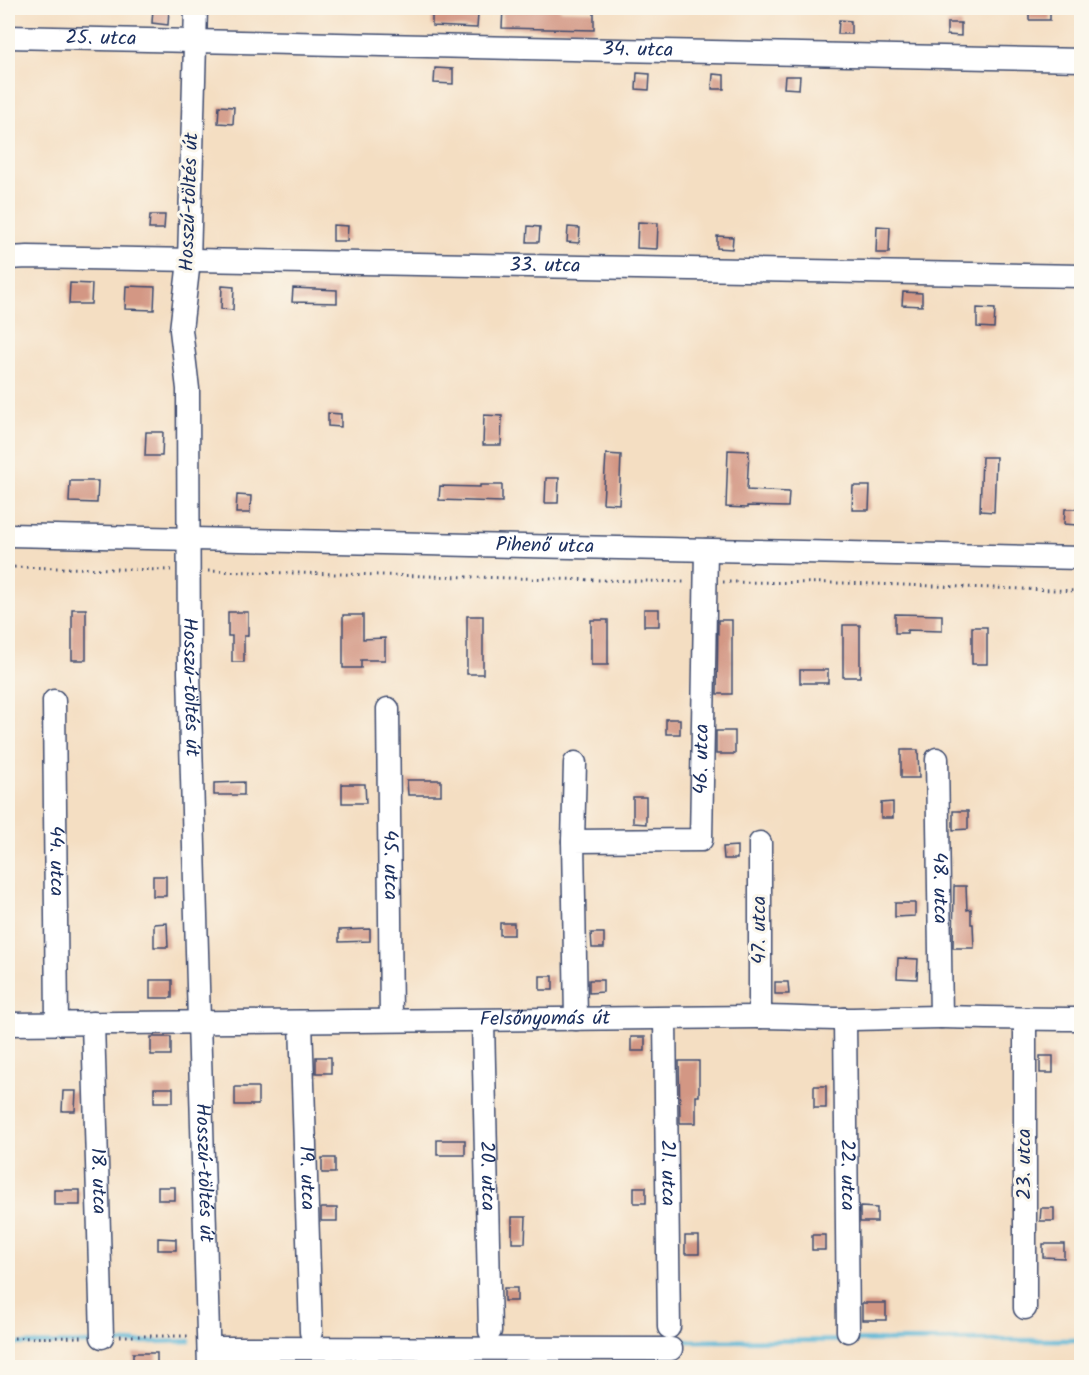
<svg xmlns="http://www.w3.org/2000/svg" width="1089" height="1375" font-family="Kalam,sans-serif">
  <rect width="100%" height="100%" fill="#fbf7ec"/>
  <filter id="ink" filterUnits="userSpaceOnUse"><feTurbulence type="fractalNoise" baseFrequency=".0167" numOctaves="2"/><feDisplacementMap in="SourceGraphic" scale="12" xChannelSelector="R" yChannelSelector="G"/><feConvolveMatrix kernelMatrix="1 2 1 2 8 2 1 2 1" color-interpolation-filters="sRGB"/></filter>
  <filter id="wash" filterUnits="userSpaceOnUse"><feTurbulence type="fractalNoise" baseFrequency=".008" numOctaves="4" result="noise"/><feDisplacementMap in="SourceGraphic" scale="24" xChannelSelector="R" yChannelSelector="G"/><feGaussianBlur stdDeviation="1.35" result="paint"/><feColorMatrix in="noise" values="0 0 0 0 0 0 0 0 0 0 0 0 0 0 0 0 0 1.4 0 .05"/><feComposite in="paint" operator="in"/></filter>
  <g filter="url(#wash)">
    <rect width="100%" height="100%" fill="#f4dec2"/>
    <g fill="none" stroke-linecap="round" stroke-linejoin="round">
      <path stroke="#58b6d6" stroke-width="4.5" d="M678 1341 1082 1340
        M106 1343 189 1341
        M8 1344 98 1343"/>
    </g>
    <g id="blocks">
      <path fill="#d39784" d="M153 8 169 9 168 25 152 23Z
        M432 8 451 9V13L478 14 477 28 432 26Z
        M503 8H560V10L594 11V30L502 28Z
        M1029 8H1050V20H1029Z
        M839 20 851 21V34H838Z
        M947 23H961V36L947 35Z
        M435 68 453 69V84L434 83Z
        M637 73 650 74 649 90 636 89Z
        M713 74 724 75V89H712Z
        M785 76H800L799 89 784 88Z
        M219 106 234 107 233 124 218 123Z
        M150 215H165L164 229H149Z
        M638 222 658 223 657 249 637 248Z
        M333 225 348 226 347 241H333Z
        M528 226 540 227 539 242H527Z
        M877 226 890 227 889 253H876Z
        M568 227 580 228 579 243 567 242Z
        M717 236 733 237 732 249 717 248Z
        M70 283 92 284 91 304H69Z
        M126 286 155 287 154 310 125 309Z
        M222 286 234 287 233 310 221 309Z
        M293 288 337 290V303L292 302Z
        M903 292 922 293V306L902 305Z
        M977 308 995 309 994 328 977 327Z
        M328 413 341 414V427L328 426Z
        M484 415 502 416 501 445H483Z
        M146 432H163L162 456H145Z
        M728 450 749 451 747 490 789 492 788 507 747 506V508L726 507Z
        M606 454 621 455 619 504 603 503Z
        M982 457H996L994 512 980 511Z
        M546 478H559L558 503H545Z
        M70 481H98L97 503 69 502Z
        M480 485H502V502L439 500 440 486 480 487Z
        M853 486H870L869 510H852Z
        M237 495 251 496 250 513H236Z
        M1065 509H1078L1077 525 1064 524Z
        M72 609H86V660H72Z
        M644 609H659V626H644Z
        M228 612H248V636H244V662H232V636H228Z
        M895 614 942 615V631L907 630V633H895Z
        M343 615H363V639L385 638V660H361V668H343Z
        M467 616H483V674H467Z
        M591 620H608V665H591Z
        M718 620H732V694H717Z
        M843 625H860V677H843Z
        M972 627H987V664H972Z
        M800 670H828V683H800Z
        M666 719H680V734H666Z
        M716 731H735V754H716Z
        M901 750H918L919 778H901Z
        M407 780H441V795H408Z
        M244 782V795H214V783Z
        M342 784H365L366 803H342Z
        M633 797H646V824L633 823Z
        M893 802V818H881V803Z
        M953 811H968V829L953 830Z
        M737 846V859H724L723 847Z
        M153 876H166V896H153Z
        M954 886H966L967 910 971 909V924H973L974 948H953Z
        M895 903H915V916L895 917Z
        M167 923 168 947H154V924Z
        M500 923H514V935H500Z
        M370 929V941L339 942V930Z
        M591 933H604V948H592Z
        M898 958 918 959 917 979 897 978Z
        M540 976H553V990H540Z
        M150 980H172V998H150Z
        M589 980H603V992L589 993Z
        M775 982H788L789 994H775Z
        M151 1037H171V1055H151Z
        M631 1037H645V1051H631Z
        M1040 1056H1053V1073H1040Z
        M316 1057H331V1073H316Z
        M679 1061H699V1096H696V1123H680Z
        M814 1086H826V1108H814Z
        M235 1087H258V1105H235Z
        M154 1088H173V1102H154Z
        M63 1091H76L75 1111H62Z
        M437 1140H465V1155H437Z
        M322 1158H335V1173H322Z
        M158 1187H175V1200H158Z
        M634 1187H646V1203H634Z
        M54 1190H80V1205H54Z
        M860 1207 877 1208V1222H860Z
        M321 1208H337V1221H321Z
        M1041 1208H1054V1221H1040Z
        M512 1217H526L525 1243H512Z
        M812 1235H825V1250H812Z
        M685 1236H699V1254H685Z
        M158 1238 176 1239V1250H158Z
        M1043 1244H1064V1258L1043 1257Z
        M504 1288H517V1301H504Z
        M862 1303H886V1320H862Z
        M133 1353H157V1368H133Z"/>
    </g>
  </g>
  <g filter="url(#ink)">
    <use href="#blocks" fill-opacity="0" stroke="#3c496d" stroke-width="1.5"/>
    <g fill="none" stroke-linecap="round" stroke-linejoin="round">
      <g stroke="#3c496d" stroke-width="25">
        <g id="minor">
          <path id="s1" d="M196 8 189 261 181 330 188 389 189 673 209 1368"/>
          <path id="s2" d="M8 37 1082 60"/>
          <path id="s3" d="M8 258 28 257 1082 276"/>
          <path id="s4" d="M8 535 1082 558"/>
          <path id="s5" d="M54 701 57 1023"/>
          <path id="s6" d="M388 709 391 1020"/>
          <path id="s7" d="M937 759 941 1017"/>
          <path d="M573 841 575 763"/>
          <path d="M760 843V1017"/>
          <path id="s8" d="M576 1019 573 841 701 840 706 550"/>
          <path id="s9" d="M845 1019 848 1331"/>
          <path d="M1025 1019V1308"/>
          <path id="s10" d="M665 1020 669 1327"/>
          <path id="s11" d="M301 1022 311 1332"/>
          <path id="s12" d="M483 1022 490 1331"/>
          <path id="s13" d="M93 1023 102 1337"/>
          <path id="s14" d="M8 1024C258 1021 508 1021 758 1017 786 1017 815 1019 844 1019 876 1019 909 1017 941 1017 988 1018 1035 1019 1082 1019"/>
          <path d="M209 1348 671 1349"/>
        </g>
      </g>
      <path stroke="#3c496d" stroke-width="3" stroke-dasharray="1.5 4.5" stroke-linecap="butt" d="M8 567 171 570
        M208 571 687 582
        M723 582 843 583 1082 591
        M120 1336H192
        M8 1338 84 1337"/>
      <use href="#minor" stroke="#fff" stroke-width="22"/>
    </g>
  </g>
  <g text-anchor="middle" dominant-baseline="central" stroke-width="6" stroke-linejoin="round" paint-order="stroke">
    <g font-size="20" fill="#1b2f5e" stroke="#fbf7ec">
      <text stroke="none"><textPath href="#s2" startOffset="93">25. utca</textPath></text>
      <text stroke="none"><textPath href="#s2" startOffset="630">34. utca</textPath></text>
      <text transform="translate(190 202) rotate(-88)">Hosszú-töltés út</text>
      <text stroke="none"><textPath href="#s3" startOffset="537">33. utca</textPath></text>
      <text stroke="none"><textPath href="#s4" startOffset="537">Pihenő utca</textPath></text>
      <text stroke="none"><textPath href="#s1" startOffset="680">Hosszú-töltés út</textPath></text>
      <text stroke="none"><textPath href="#s8" startOffset="387">46. utca</textPath></text>
      <text stroke="none"><textPath href="#s5" startOffset="160">44. utca</textPath></text>
      <text stroke="none"><textPath href="#s6" startOffset="156">45. utca</textPath></text>
      <text stroke="none"><textPath href="#s7" startOffset="129">48. utca</textPath></text>
      <text transform="translate(760 930) rotate(-90)">47. utca</text>
      <text stroke="none"><textPath href="#s14" startOffset="537">Felsőnyomás út</textPath></text>
      <text transform="translate(1025 1164) rotate(-90)">23. utca</text>
      <text stroke="none"><textPath href="#s1" startOffset="1166">Hosszú-töltés út</textPath></text>
      <text stroke="none"><textPath href="#s10" startOffset="153">21. utca</textPath></text>
      <text stroke="none"><textPath href="#s9" startOffset="156">22. utca</textPath></text>
      <text stroke="none"><textPath href="#s12" startOffset="154">20. utca</textPath></text>
      <text stroke="none"><textPath href="#s11" startOffset="156">19. utca</textPath></text>
      <text stroke="none"><textPath href="#s13" startOffset="158">18. utca</textPath></text>
    </g>
  </g>
  <rect width="1089" height="1375" fill="none" stroke="#fbf7ec" stroke-width="30"/>
</svg>
